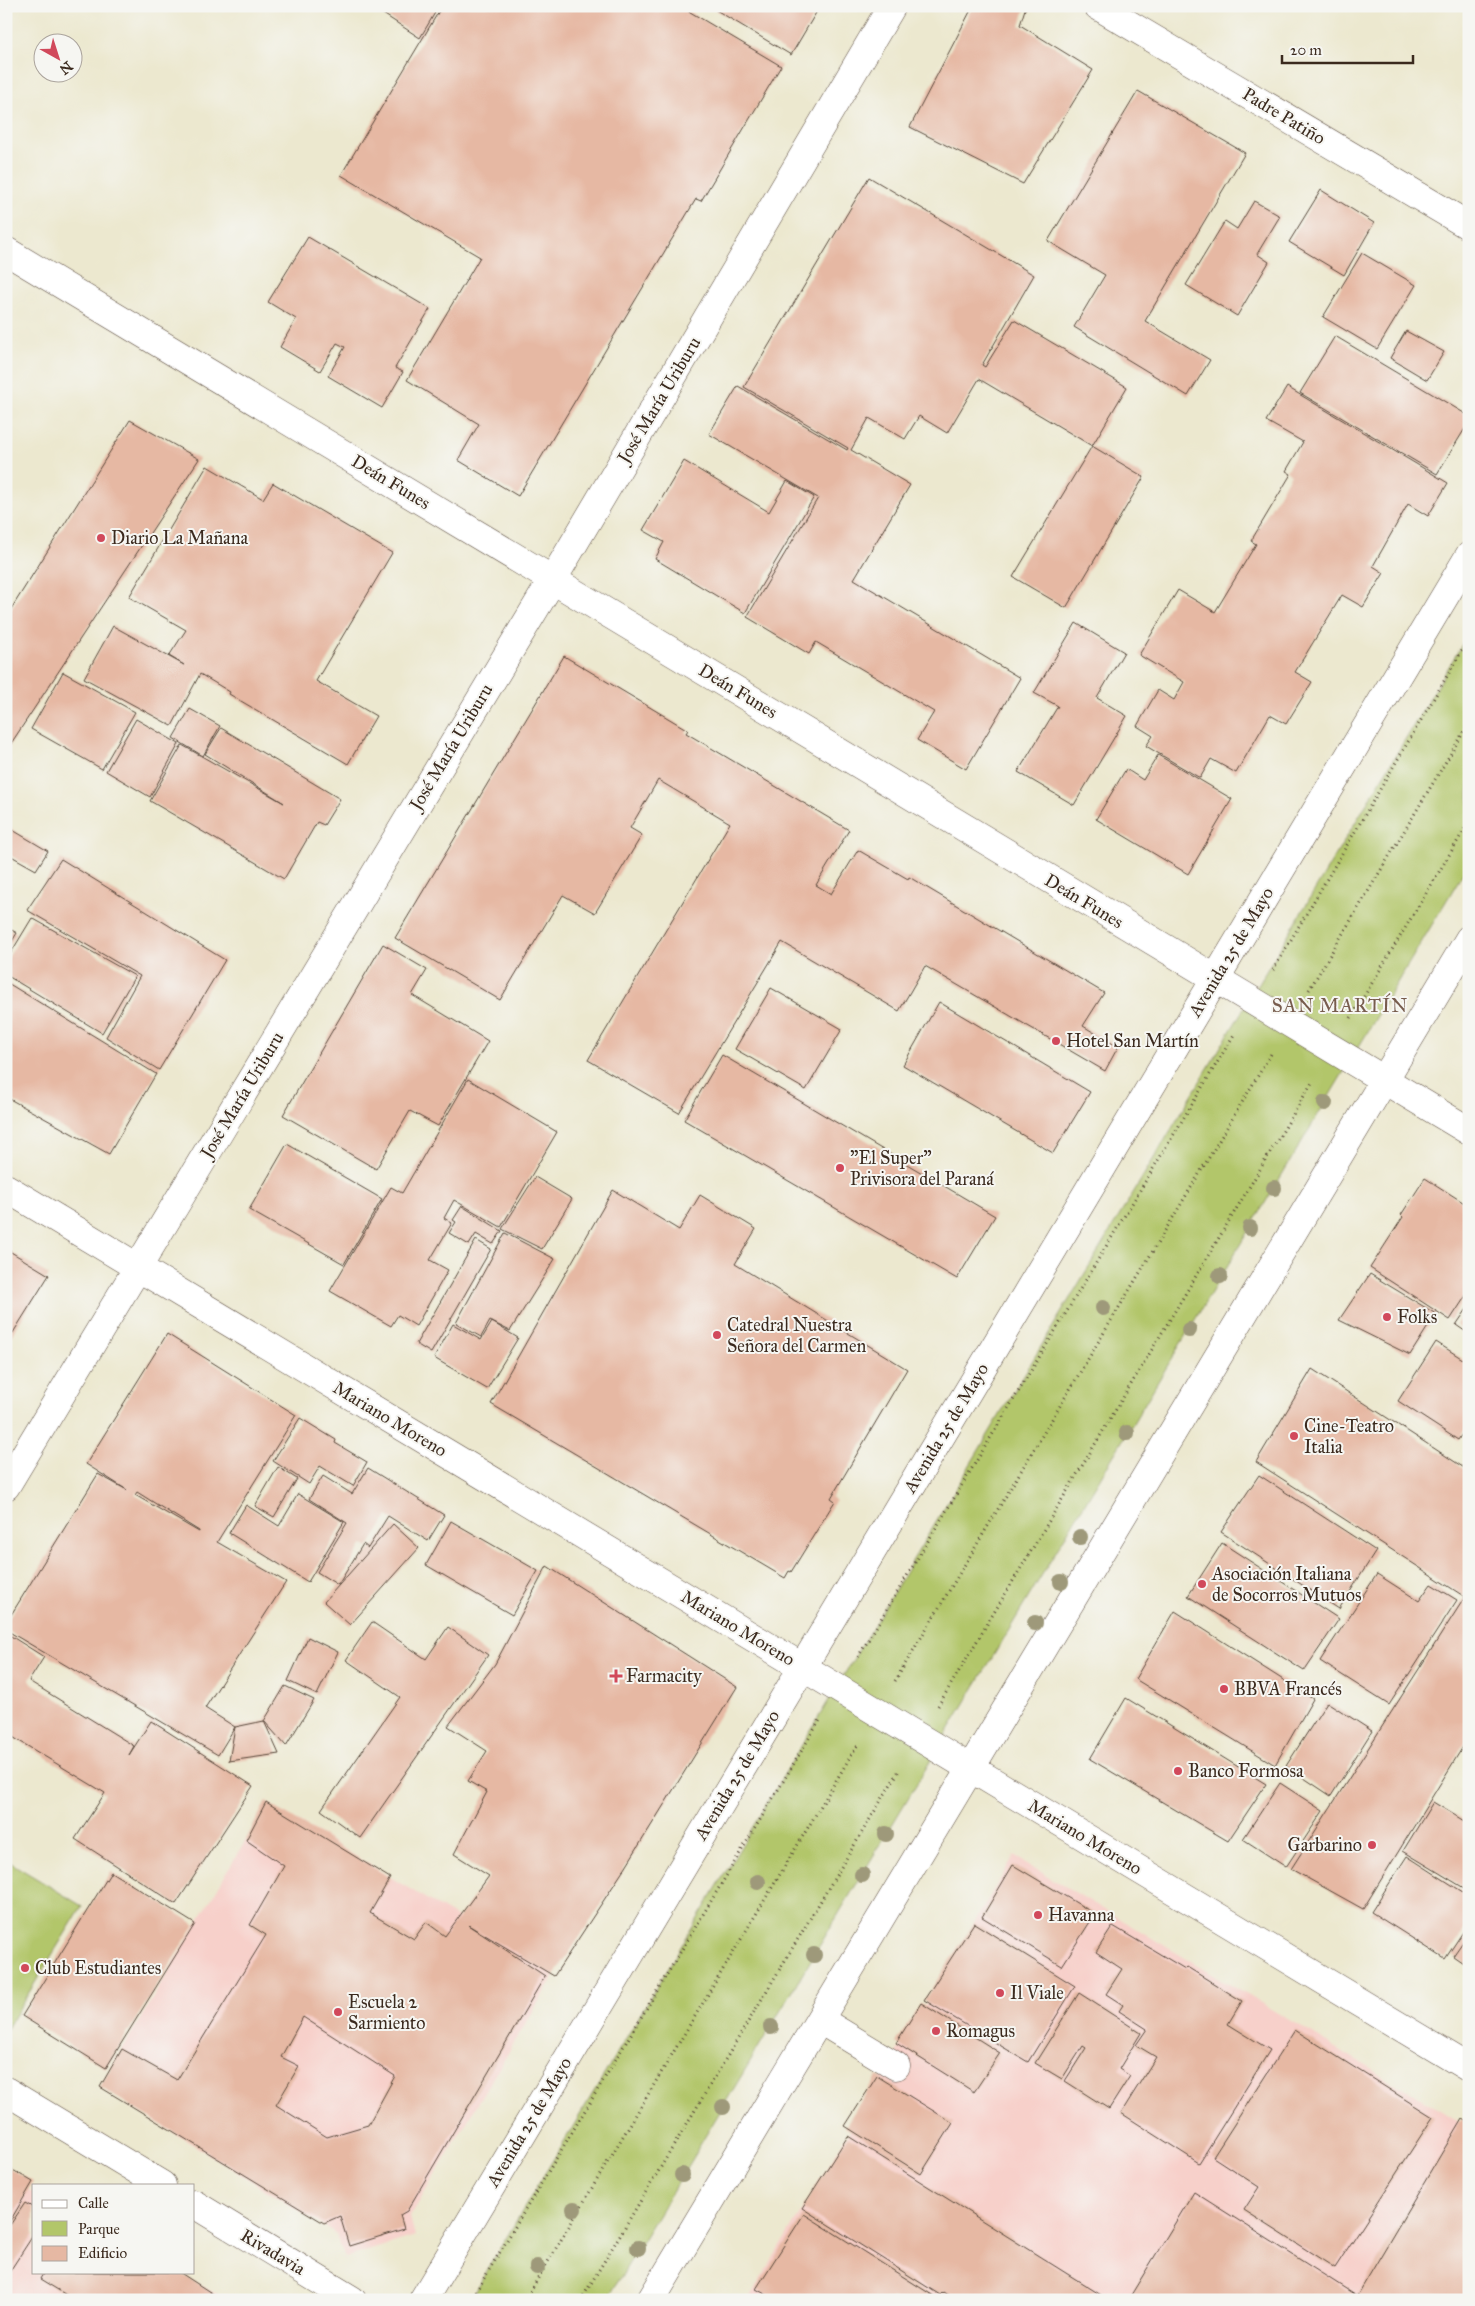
<svg xmlns="http://www.w3.org/2000/svg" width="1475" height="2306" font-family="'IM FELL Great Primer',serif">
  <rect width="100%" height="100%" fill="#f6f6f2"/>
  <filter id="ink" filterUnits="userSpaceOnUse"><feTurbulence type="fractalNoise" baseFrequency=".02" numOctaves="2"/><feDisplacementMap in="SourceGraphic" scale="10" xChannelSelector="R" yChannelSelector="G"/><feConvolveMatrix kernelMatrix="1 2 1 2 8 2 1 2 1" color-interpolation-filters="sRGB"/></filter>
  <filter id="wash" filterUnits="userSpaceOnUse"><feTurbulence type="fractalNoise" baseFrequency=".0096" numOctaves="4" result="noise"/><feDisplacementMap in="SourceGraphic" scale="20" xChannelSelector="R" yChannelSelector="G"/><feGaussianBlur stdDeviation="1.12" result="paint"/><feColorMatrix in="noise" values="0 0 0 0 0 0 0 0 0 0 0 0 0 0 0 0 0 1.4 0 .05"/><feComposite in="paint" operator="in"/></filter>
  <g filter="url(#wash)">
    <rect width="100%" height="100%" fill="#ece8cf"/>
    <path fill="#f7d0ca" d="M266 1802 554 1976 410 2217 415 2236 345 2258 335 2233 100 2087 246 1840Z
      M1014 1856 1469 2127V2300H748Z
      M6 2178 34 2193V2272H177L227 2300H6Z"/>
    <path fill="#b2c66a" stroke="#767844" d="M1469 633V863L607 2300H469Z
      M6 1860 82 1906 6 2030Z"/>
    <g id="blocks">
      <path fill="#e6b8a3" fill-rule="evenodd" d="M371 6H439L420 38Z
        M442 6H680L781 66 701 201 696 199 518 496 458 460 479 424 407 380 480 257 341 175Z
        M718 6H820L791 55 716 10Z
        M973 6H1026L1020 25 1093 70 1023 184 910 127Z
        M1138 91 1245 153 1145 321 1210 360 1188 396 1074 327 1105 275 1048 241Z
        M869 177 1034 275 982 365 985 367 1014 320 1127 387 1092 446 979 379 947 433 919 416 905 439 869 418 851 450 910 485 854 579 1020 678 966 769 917 740 934 712 816 642 809 654 747 617 818 498 709 434 738 386 847 450 848 448 744 387Z
        M1321 190 1374 223 1344 275 1289 242Z
        M1254 201 1280 216 1257 254 1269 262 1237 316 1186 285 1225 221 1237 229Z
        M308 237 430 309 395 368 403 372 382 408 328 376 345 347 337 343 320 371 280 347 296 319 268 302Z
        M1362 253 1416 285 1377 349 1323 317Z
        M1406 331 1444 352 1427 380 1390 358Z
        M1335 336 1469 416V422L1437 474 1300 393Z
        M1287 387 1448 483 1428 516 1408 504 1373 566 1384 573 1363 607 1342 595 1295 672 1312 682 1286 724 1270 715 1236 773 1211 759 1200 778 1146 746 1153 736 1137 726 1158 690 1174 700 1184 682 1139 655 1178 590 1215 612 1256 544 1251 541 1291 474 1286 471 1303 442 1266 421Z
        M130 420 199 459 6 751V617Z
        M1092 446 1144 477 1066 608 1013 577Z
        M684 461 769 512 787 481 814 497 745 613 655 559 664 542 643 530Z
        M207 466 263 499 273 483 392 553 316 681 376 716 348 764 229 694 230 692 200 674 172 726 84 678 113 626 184 665 169 656 186 630 129 597Z
        M1076 623 1124 652 1097 698 1127 716 1074 805 1018 772 1058 706 1034 693Z
        M564 656 688 730 686 733 849 830 816 885 831 894 858 850 908 879 909 877 1104 993 1083 1026 1118 1047 1105 1071 925 966 899 1011 782 942 679 1113 588 1060 730 823 658 780 630 828 642 835 595 913 563 895 500 1000 395 938Z
        M63 672 135 712 102 769 31 729Z
        M190 709 220 726 203 756 173 738Z
        M136 719 179 744 150 797 106 771Z
        M221 728 340 799 324 825 317 822 284 879 150 801 182 745 284 803 205 754Z
        M1158 755 1232 799 1188 874 1096 819 1126 769 1143 780Z
        M6 826 48 851 36 870 6 853Z
        M61 859 225 960 159 1070 106 1037 140 976 27 910Z
        M32 918 135 976 102 1033 6 975V961Z
        M6 927 17 933 6 951Z
        M383 944 427 970 412 995 488 1041 438 1126 410 1111 376 1169 283 1115Z
        M6 982 156 1074 109 1154 6 1097Z
        M771 988 842 1029 806 1090 735 1049Z
        M939 1002 1090 1092 1053 1153 903 1065Z
        M722 1055 995 1216 957 1279 684 1120Z
        M468 1079 557 1132 501 1227 454 1200 444 1218 452 1223 430 1260 448 1270 416 1326 398 1315 391 1326 330 1291 391 1187 402 1193Z
        M287 1144 382 1199 344 1264 249 1210Z
        M535 1177 572 1199 542 1249 502 1229Z
        M1425 1178 1469 1206V1291L1450 1320 1370 1268 1403 1217 1401 1215Z
        M613 1190 679 1230 700 1195 756 1229 735 1264 907 1369 831 1498 835 1501 791 1572 789 1571 785 1578 491 1404Z
        M462 1206 502 1231 493 1244 476 1234 469 1245 449 1233 456 1222 453 1220Z
        M505 1233 555 1259 510 1331 490 1321 481 1337 456 1323Z
        M476 1240 491 1249 431 1353 416 1344Z
        M6 1249 49 1275 6 1344Z
        M1370 1274 1436 1314 1410 1355 1339 1320Z
        M1469 1306V1334L1456 1325Z
        M492 1322 518 1338 487 1389 434 1358 453 1324 481 1340Z
        M167 1334 296 1415 217 1542 286 1582 205 1708 235 1727 264 1721 279 1754 229 1761 235 1727 218 1755 6 1630V1623L98 1474 127 1490 86 1464ZM137 1492 199 1531V1532L135 1495Z
        M1436 1342 1469 1363V1424L1458 1440 1398 1401Z
        M1312 1369 1469 1471V1737L1363 1909 1291 1869 1465 1597 1256 1462Z
        M300 1418 336 1440 335 1443 367 1462 353 1486 320 1466 309 1484 273 1461Z
        M278 1467 297 1479 274 1517 255 1506Z
        M368 1468 444 1515 428 1541 388 1516 368 1548 363 1544 338 1585 317 1572 347 1523 309 1499 323 1476 352 1494Z
        M1259 1475 1376 1551 1339 1609 1221 1532Z
        M298 1494 344 1522 308 1582 229 1533 246 1505 279 1526Z
        M451 1521 538 1571 512 1615 426 1565Z
        M393 1524 419 1548 350 1625 324 1602Z
        M1222 1543 1339 1619 1304 1671 1188 1596Z
        M547 1566 737 1687 623 1871 554 1976 468 1925 545 1976 407 2211 400 2215 404 2229 349 2246 340 2216 324 2223 100 2087 122 2049 177 2080 266 1935 250 1925 284 1866 246 1840 266 1802 390 1878 370 1913 414 1939 426 1922 445 1936 489 1876 454 1854 487 1792 468 1781 487 1751 448 1726 495 1664ZM303 2017 395 2076 368 2125 327 2137 276 2105 299 2066 281 2057Z
        M1377 1574 1419 1601 1431 1584 1457 1600 1389 1705 1320 1661Z
        M1175 1611 1313 1699 1275 1765 1135 1679Z
        M372 1622 426 1659 448 1627 488 1655 360 1838 321 1810 400 1697 346 1660Z
        M6 1633 44 1657 29 1681 134 1746 129 1755 151 1721 253 1786 176 1904 75 1839 105 1793 6 1733Z
        M308 1637 338 1652 317 1695 288 1681Z
        M285 1686 314 1700 286 1746 264 1721Z
        M1126 1698 1266 1784 1228 1841 1090 1759Z
        M1327 1702 1372 1731 1331 1796 1286 1766Z
        M1280 1783 1323 1811 1286 1867 1243 1839Z
        M1433 1802 1469 1824V1891L1403 1851Z
        M1407 1856 1469 1896V1923L1445 1959 1371 1912Z
        M1013 1865 1095 1914 1062 1966 982 1917Z
        M111 1872 195 1924 106 2068 22 2016Z
        M974 1923 1075 1986 1028 2062 924 2000Z
        M1113 1926 1185 1969 1187 1967 1242 2001 1228 2024 1270 2050 1199 2163 1121 2113 1156 2057 1136 2045 1147 2029 1119 2011 1123 2005 1106 1994 1122 1969 1096 1952Z
        M1469 1933V1967L1453 1956Z
        M1079 1993 1141 2033 1119 2069 1130 2076 1109 2109 1065 2081 1086 2048 1083 2046 1062 2079 1035 2063Z
        M921 2003 1000 2053 974 2092 896 2043Z
        M1295 2030 1433 2117 1335 2268 1244 2210 1259 2187 1213 2157Z
        M877 2076 953 2123 921 2174 845 2126Z
        M1462 2119 1469 2123V2300H1128L1194 2192 1357 2296Z
        M848 2136 986 2223 1109 2300H955L943 2292 940 2295 802 2208Z
        M6 2166 33 2182 6 2228Z
        M25 2203 34 2208V2234L6 2277V2231Z
        M804 2214 940 2300H776L756 2289Z
        M44 2272H179L213 2294 211 2296 217 2300H65L68 2296 40 2279Z"/>
    </g>
  </g>
  <g filter="url(#ink)">
    <use href="#blocks" fill-opacity="0" stroke="#564639" stroke-width="1"/>
    <g fill="none" stroke-linecap="round" stroke-linejoin="round">
      <g stroke="#564639" stroke-width="29">
        <path id="minor" d="M1098 6 1469 226
          M6 251 1469 1131
          M6 1188 1469 2068
          M6 1486 553 579 892 6
          M6 2091 162 2185
          M194 2204 352 2300"/>
      </g>
      <g stroke="#564639" stroke-width="29">
        <path id="tertiary" d="M820 2020 896 2066"/>
      </g>
      <g stroke="#564639" stroke-width="29">
        <path id="secondary" d="M423 2300 1469 556
          M651 2300 1469 939"/>
      </g>
      <path stroke="#564639" stroke-width="3" stroke-dasharray="1 4" stroke-linecap="butt" d="M1273 970 1469 639
        M1309 990 1469 723
        M1351 1018 1469 822
        M858 1657 1235 1033
        M895 1681 1271 1054
        M938 1706 1313 1081
        M471 2300 820 1720
        M525 2300 858 1744
        M581 2300 900 1769"/>
      <use href="#minor" stroke="#fff" stroke-width="28"/>
      <use href="#tertiary" stroke="#fff" stroke-width="28"/>
      <use href="#secondary" stroke="#fff" stroke-width="28"/>
    </g>
    <g fill="#9e997a">
      <circle cx="1325" cy="1103" r="8"/>
      <circle cx="1274" cy="1188" r="8"/>
      <circle cx="1250" cy="1228" r="8"/>
      <circle cx="1220" cy="1276" r="8"/>
      <circle cx="1103" cy="1308" r="8"/>
      <circle cx="1189" cy="1330" r="8"/>
      <circle cx="1127" cy="1433" r="8"/>
      <circle cx="1080" cy="1537" r="8"/>
      <circle cx="1061" cy="1582" r="8"/>
      <circle cx="1035" cy="1623" r="8"/>
      <circle cx="886" cy="1834" r="8"/>
      <circle cx="862" cy="1875" r="8"/>
      <circle cx="758" cy="1882" r="8"/>
      <circle cx="814" cy="1955" r="8"/>
      <circle cx="771" cy="2027" r="8"/>
      <circle cx="723" cy="2107" r="8"/>
      <circle cx="682" cy="2175" r="8"/>
      <circle cx="574" cy="2209" r="8"/>
      <circle cx="638" cy="2248" r="8"/>
      <circle cx="537" cy="2267" r="8"/>
    </g>
  </g>
  <g fill="#d1495b" stroke="#f6f6f2" stroke-width="2">
    <circle cx="101" cy="538" r="5"/>
    <circle cx="1056" cy="1041" r="5"/>
    <circle cx="840" cy="1168" r="5"/>
    <circle cx="1387" cy="1317" r="5"/>
    <circle cx="717" cy="1335" r="5"/>
    <circle cx="1294" cy="1436" r="5"/>
    <circle cx="1202" cy="1584" r="5"/>
    <path d="M613.5 1668.5h5v5h5v5h-5v5h-5v-5h-5v-5h5z"/>
    <circle cx="1224" cy="1689" r="5"/>
    <circle cx="1178" cy="1771" r="5"/>
    <circle cx="1372" cy="1845" r="5"/>
    <circle cx="1038" cy="1915" r="5"/>
    <circle cx="25" cy="1968" r="5"/>
    <circle cx="1000" cy="1993" r="5"/>
    <circle cx="338" cy="2012" r="5"/>
    <circle cx="936" cy="2031" r="5"/>
  </g>
  <g text-anchor="middle" dominant-baseline="central" stroke-width="4" stroke-linejoin="round" paint-order="stroke">
    <g font-size="18" fill="#3b2a1e" stroke="#f6f6f2">
      <text transform="translate(1284 116) rotate(31)">Padre Patiño</text>
      <text transform="translate(659 400) rotate(-59)">José María Uriburu</text>
      <text transform="translate(391 482) rotate(31)">Deán Funes</text>
      <text transform="translate(738 691) rotate(31)">Deán Funes</text>
      <text transform="translate(451 747) rotate(-59)">José María Uriburu</text>
      <text transform="translate(1084 901) rotate(31)">Deán Funes</text>
      <text transform="translate(1231 952) rotate(-59)">Avenida 25 de Mayo</text>
      <text transform="translate(242 1095) rotate(-59)">José María Uriburu</text>
      <text transform="translate(390 1419) rotate(31)">Mariano Moreno</text>
      <text transform="translate(946 1428) rotate(-59)">Avenida 25 de Mayo</text>
      <text transform="translate(738 1628) rotate(31)">Mariano Moreno</text>
      <text transform="translate(737 1775) rotate(-59)">Avenida 25 de Mayo</text>
      <text transform="translate(1085 1837) rotate(31)">Mariano Moreno</text>
      <text transform="translate(529 2122) rotate(-59)">Avenida 25 de Mayo</text>
      <text transform="translate(273 2252) rotate(31)">Rivadavia</text>
    </g>
    <g font-size="18" fill="#3b2a1e" stroke="#f6f6f2" text-anchor="start">
      <text x="111" y="538">Diario La Mañana</text>
      <text x="1066" y="1041">Hotel San Martín</text>
      <text x="850" y="1158">"El Super"<tspan x="850" dy="21">Privisora del Paraná</tspan></text>
      <text x="1397" y="1317">Folks</text>
      <text x="727" y="1325">Catedral Nuestra<tspan x="727" dy="21">Señora del Carmen</tspan></text>
      <text x="1304" y="1426">Cine-Teatro<tspan x="1304" dy="21">Italia</tspan></text>
      <text x="1212" y="1574">Asociación Italiana<tspan x="1212" dy="21">de Socorros Mutuos</tspan></text>
      <text x="626" y="1676">Farmacity</text>
      <text x="1234" y="1689">BBVA Francés</text>
      <text x="1188" y="1771">Banco Formosa</text>
      <text x="1362" y="1845" text-anchor="end">Garbarino</text>
      <text x="1048" y="1915">Havanna</text>
      <text x="35" y="1968">Club Estudiantes</text>
      <text x="1010" y="1993">Il Viale</text>
      <text x="348" y="2002">Escuela 2<tspan x="348" dy="21">Sarmiento</tspan></text>
      <text x="946" y="2031">Romagus</text>
    </g>
    <g font-size="19" letter-spacing="1" fill="#775c4d" stroke="#f6f6f2">
      <text x="1340" y="1005">SAN MARTÍN</text>
    </g>
  </g>
  <rect width="1475" height="2306" fill="none" stroke="#f6f6f2" stroke-width="25"/>
  <rect x="32" y="2184" width="162" height="90" fill="#f6f6f2" stroke="#aba49d"/>
  <rect x="42" y="2200" width="25" height="8" fill="#ffffff" stroke="#aba49d"/>
  <text x="78" y="2208" font-size="15" fill="#3b2a1e">Calle</text>
  <rect x="42" y="2221" width="25" height="15" fill="#b2c66a" stroke="#aba49d"/>
  <text x="78" y="2234" font-size="15" fill="#3b2a1e">Parque</text>
  <rect x="42" y="2246" width="25" height="15" fill="#e6b8a3" stroke="#aba49d"/>
  <text x="78" y="2258" font-size="15" fill="#3b2a1e">Edificio</text>
  <g transform="translate(58 58) rotate(141)"><circle r="24" fill="#f6f6f2" stroke="#aba49d"/>
  <path d="M0-4L9 19L0 12L-9 19Z" fill="#d1495b"/>
  <text y="-8" font-size="14" font-weight="bold" text-anchor="middle" fill="#3b2a1e">N</text>
  </g>
  <path d="M1282 55v8h131v-8" fill="none" stroke="#3b2a1e" stroke-width="2.5"/>
  <text x="1290" y="55" font-size="15" fill="#3b2a1e" stroke="#f6f6f2" stroke-width="4" paint-order="stroke">20 m</text>
</svg>
